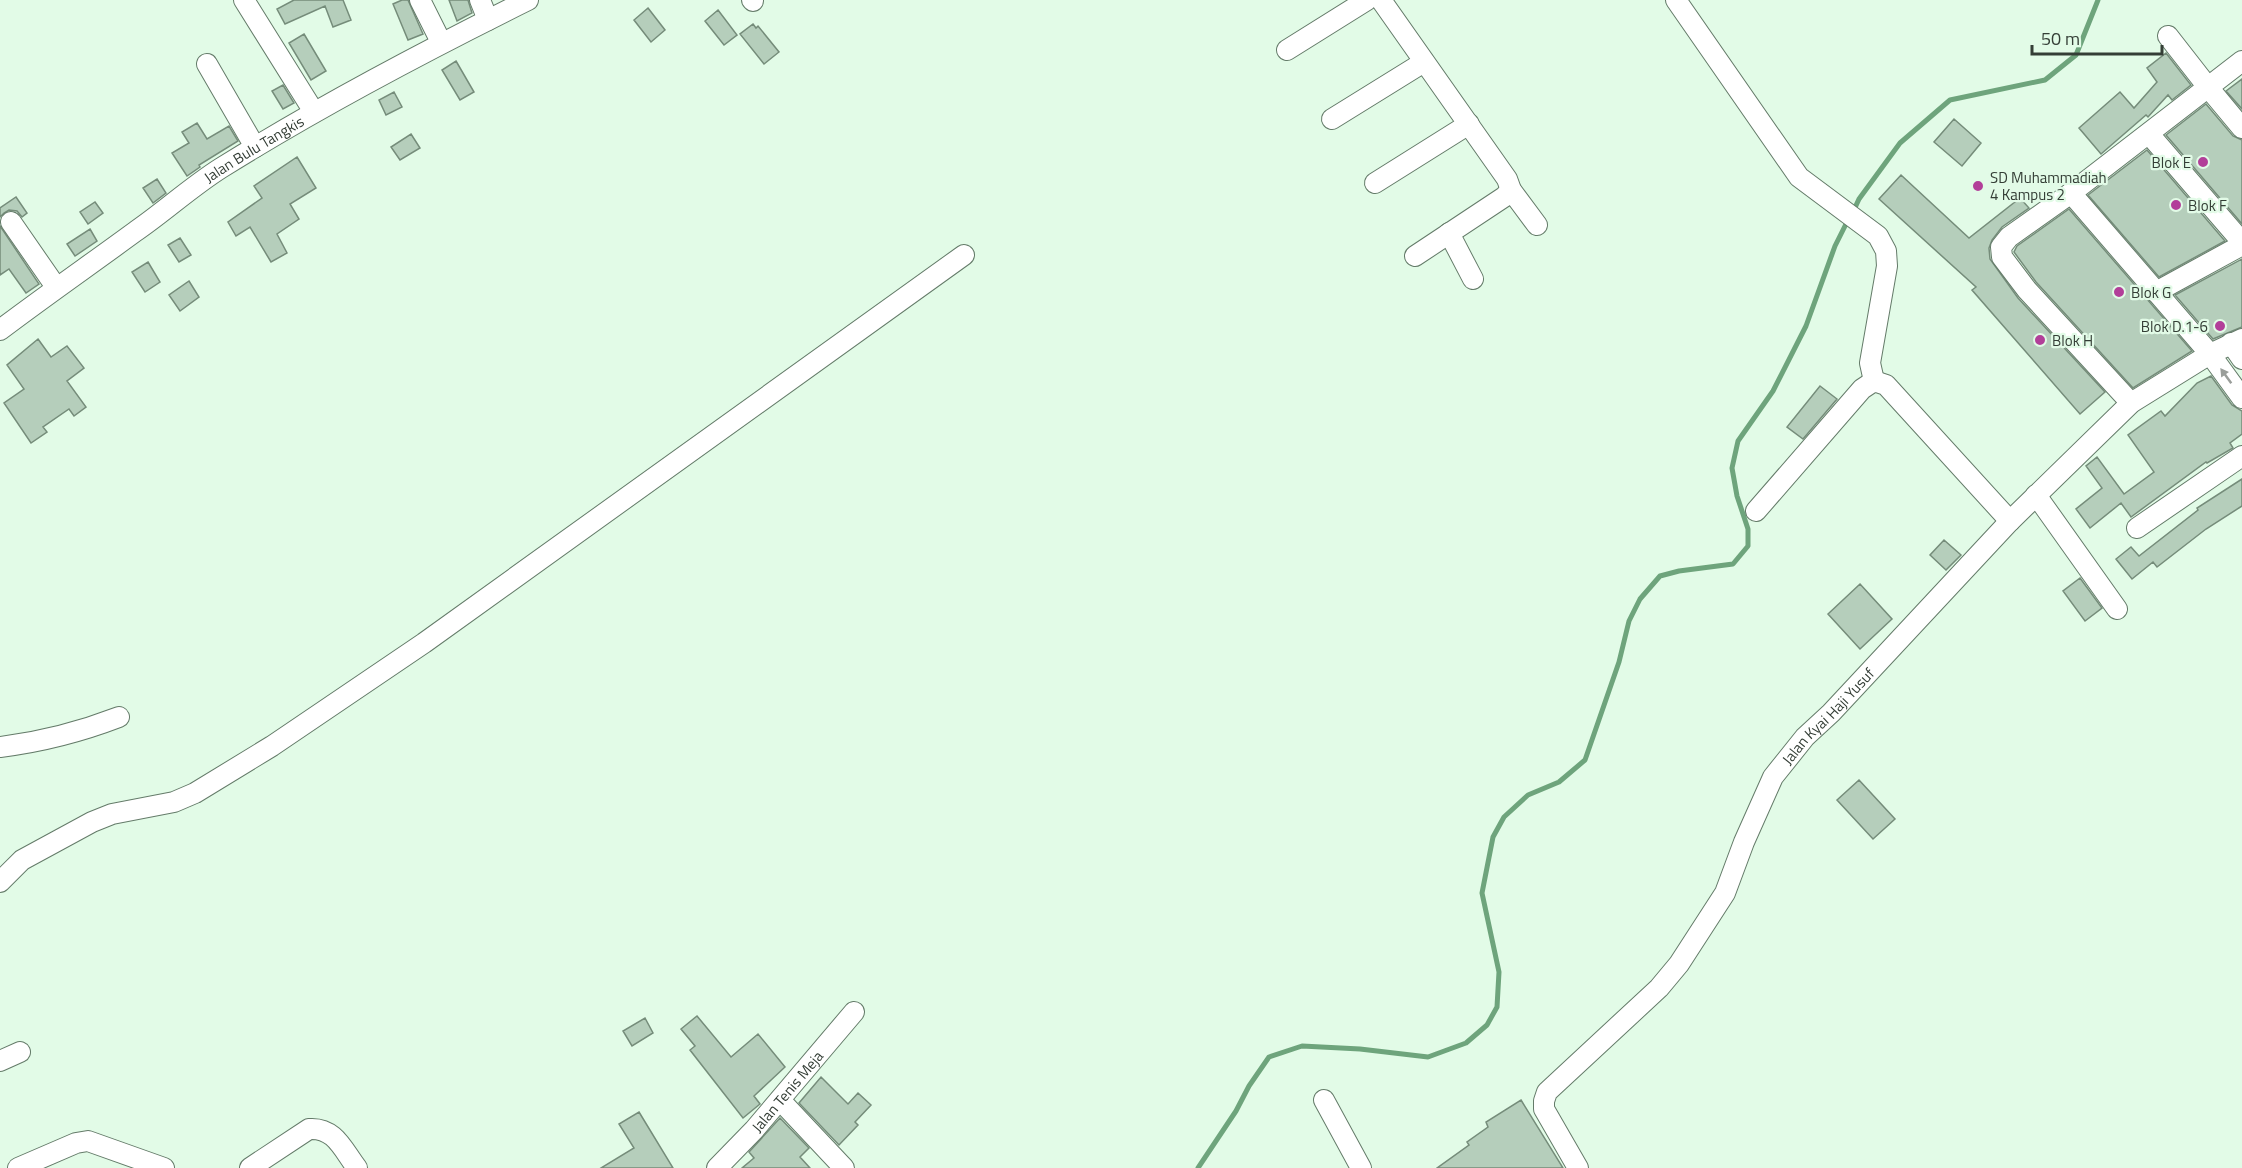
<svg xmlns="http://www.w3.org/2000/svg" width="2242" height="1168" font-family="'Titillium Web',sans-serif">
  <rect width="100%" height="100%" fill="#e2fbe7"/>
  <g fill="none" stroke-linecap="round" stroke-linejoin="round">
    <path stroke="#6ea47c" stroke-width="5" d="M1853 212 1859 199 1900 143 1950 100 2045 80 2076 55 2098 0
      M1198 1168 1236 1111 1249 1086 1269 1057 1302 1046 1360 1049 1428 1057 1466 1043 1487 1025 1497 1007 1499 972 1482 893 1493 837 1504 817 1528 795 1559 782 1585 760 1619 662 1629 621 1640 599 1660 576 1679 571 1733 564 1748 546V529L1737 496 1732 468 1738 441 1773 391 1806 326 1835 246 1848 220"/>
  </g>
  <path fill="#b5cebb" stroke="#758c7a" stroke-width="1.5" d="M294 0H343L351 20 333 27 325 6 285 24 277 9Z
    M402 0H408L423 34 408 40 393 4Z
    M449 0H468L472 13 457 21Z
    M648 8 665 30 651 42 634 20Z
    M718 10 737 35 724 45 705 21Z
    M753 24 756 28 758 26 779 52 764 64 740 34Z
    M304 34 326 71 311 80 289 43Z
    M2166 53 2191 85 2172 100 2168 95 2148 117 2146 115 2101 154 2079 128 2120 92 2134 108 2157 82 2147 68Z
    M456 61 474 92 460 100 442 70Z
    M2242 79V109L2226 91Z
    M283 85 294 103 283 109 272 91Z
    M394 92 402 107 386 115 379 100Z
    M2206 104 2233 136 2242 140V224L2166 135Z
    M1954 119 1981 143 1962 166 1934 142Z
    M197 123 207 139 229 126 238 141 199 165 200 167 187 176 172 153 189 143 182 132Z
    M411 134 420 148 400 160 391 147Z
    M2147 150 2225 241 2159 277 2088 195Z
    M297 157 316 188 290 204 299 219 277 234 287 253 271 262 250 227 236 236 228 222 262 198 254 186Z
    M1901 175 1969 238 2020 198 2029 208 2002 227 1992 240 1989 248 1990 259 2018 298 2105 392 2080 414 1972 290 1976 287 1879 199Z
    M157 179 166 193 153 203 143 188Z
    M16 197 27 213 22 217 17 211 9 210 4 213 0 217V208Z
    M95 202 103 213 88 224 80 212Z
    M2069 209 2192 351 2133 388 2036 282 2014 252 2017 246Z
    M0 226 39 284 26 293 9 269 0 275Z
    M90 229 97 241 75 256 67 244Z
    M180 238 191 255 179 262 168 245Z
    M2242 259V327L2213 339 2175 295Z
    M148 262 160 282 145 292 132 272Z
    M189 281 199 297 180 311 169 295Z
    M38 339 51 357 67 346 84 368 67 381 86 407 74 416 69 409 43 427 47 432 31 443 4 403 24 389 7 365Z
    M2211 376 2232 405 2242 411V434L2230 443 2233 448 2207 463 2206 462 2131 517 2121 503 2090 528 2076 509 2102 488 2086 466 2097 457 2124 494 2154 472 2128 435 2161 411 2165 416 2197 383Z
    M1820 386 1837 399 1803 439 1787 427Z
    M2242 479V506L2206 529 2157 567 2153 562 2132 579 2116 559 2131 547 2139 556 2198 510 2197 508Z
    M1944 540 1961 555 1946 570 1930 555Z
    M2080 578 2102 608 2085 621 2063 591Z
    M1860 584 1892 619 1860 649 1828 614Z
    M1859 780 1895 819 1873 839 1837 800Z
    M697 1016 731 1057 758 1034 785 1067 754 1096 760 1104 743 1118 690 1050 695 1046 681 1029Z
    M645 1018 653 1033 632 1046 623 1031Z
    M821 1077 848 1104 858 1093 871 1105 855 1122 858 1125 839 1145 799 1103Z
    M1521 1100 1563 1168H1437L1469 1145 1467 1142 1488 1127 1486 1122Z
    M639 1112 673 1168H601L634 1148 619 1124Z
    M780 1118 809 1148 800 1157 810 1168H742L754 1158 749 1152Z"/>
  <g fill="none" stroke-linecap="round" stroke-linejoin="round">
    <g stroke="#647b69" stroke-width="22">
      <g id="minor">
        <path d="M244 0 314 112"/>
        <path d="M420 0 441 42"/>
        <path d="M480 0 488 20"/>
        <path d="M752 0 753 1"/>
        <path d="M1381 0 1507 179 1511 190 1537 225"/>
        <path d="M1676 0 1799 177 1878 236 1886 251 1887 266 1870 363 1874 381"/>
        <path d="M2168 36 2207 86 2242 128"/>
        <path d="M1287 50 1367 0"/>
        <path d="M207 64 255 147"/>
        <path d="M1332 119 1424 62"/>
        <path d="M2149 134 2242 242"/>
        <path d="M1375 183 1469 124"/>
        <path d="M2071 193 2210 354 2242 398"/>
        <path d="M11 222 56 287"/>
        <path d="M1449 233 1473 279"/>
        <path d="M1415 256 1504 197 1511 190"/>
        <path d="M2156 292 2242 245"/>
        <path id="s1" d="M0 330C45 296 91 264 136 231 165 211 191 187 221 168 320 106 423 52 528 0"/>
        <path d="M2231 343 2242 359"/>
        <path d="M2131 403 2027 290 2002 257 2001 247 2009 237 2071 193 2242 61"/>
        <path d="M2036 495 2117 609"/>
        <path d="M1756 511 1862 389 1874 381 1886 385 2010 521"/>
        <path d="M2137 528 2242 456"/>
        <path d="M0 747C41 742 80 732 119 717"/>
        <path d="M0 882 22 860 92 822 112 814 174 802 195 793 272 746 424 643 964 255"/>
        <path d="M0 1061 20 1052"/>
        <path d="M780 1100 844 1168"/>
        <path d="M1324 1100 1361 1168"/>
        <path d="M18 1168 76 1143 88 1141 164 1168"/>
        <path d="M250 1168 309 1129C335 1127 343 1150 357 1168"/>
        <path id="s2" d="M717 1168 754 1130 854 1012"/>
        <path id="s3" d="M1578 1168 1544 1109V1101L1547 1092 1659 988 1679 964 1725 893 1744 842 1773 777 1805 737 1831 713 2010 521 2131 403 2210 354 2242 339"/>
      </g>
    </g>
    <use href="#minor" stroke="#fff" stroke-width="20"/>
  </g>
  <defs><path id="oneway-solid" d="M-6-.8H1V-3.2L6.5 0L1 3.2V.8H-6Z" transform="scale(1.5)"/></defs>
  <use fill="#9a9e9a" href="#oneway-solid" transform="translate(2226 376) rotate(-126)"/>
  <g fill="#b23f99" stroke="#e2fbe7" stroke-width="2">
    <circle cx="2203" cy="162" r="6"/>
    <circle cx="1978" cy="186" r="6"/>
    <circle cx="2176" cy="205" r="6"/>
    <circle cx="2119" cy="292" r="6"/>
    <circle cx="2220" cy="326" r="6"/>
    <circle cx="2040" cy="340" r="6"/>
  </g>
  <g text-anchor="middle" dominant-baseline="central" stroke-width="4.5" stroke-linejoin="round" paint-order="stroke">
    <g font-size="15" fill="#343e36" stroke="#e2fbe7">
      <text stroke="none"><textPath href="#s1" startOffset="312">Jalan Bulu Tangkis</textPath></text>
      <text stroke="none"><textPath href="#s3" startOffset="562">Jalan Kyai Haji Yusuf</textPath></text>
      <text stroke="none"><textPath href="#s2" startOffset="104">Jalan Tenis Meja</textPath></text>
    </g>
    <g font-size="15" fill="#343e36" stroke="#e2fbe7" text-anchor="start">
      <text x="2191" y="162" text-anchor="end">Blok E</text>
      <text x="1990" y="177">SD Muhammadiah<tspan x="1990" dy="17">4 Kampus 2</tspan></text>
      <text x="2188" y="205">Blok F</text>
      <text x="2131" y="292">Blok G</text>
      <text x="2208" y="326" text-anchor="end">Blok D.1-6</text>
      <text x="2052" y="340">Blok H</text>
    </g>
  </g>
  <path d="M2032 45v9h130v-9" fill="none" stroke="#343e36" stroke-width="3"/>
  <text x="2041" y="45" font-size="18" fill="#343e36" stroke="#e2fbe7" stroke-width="4.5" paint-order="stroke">50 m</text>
</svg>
